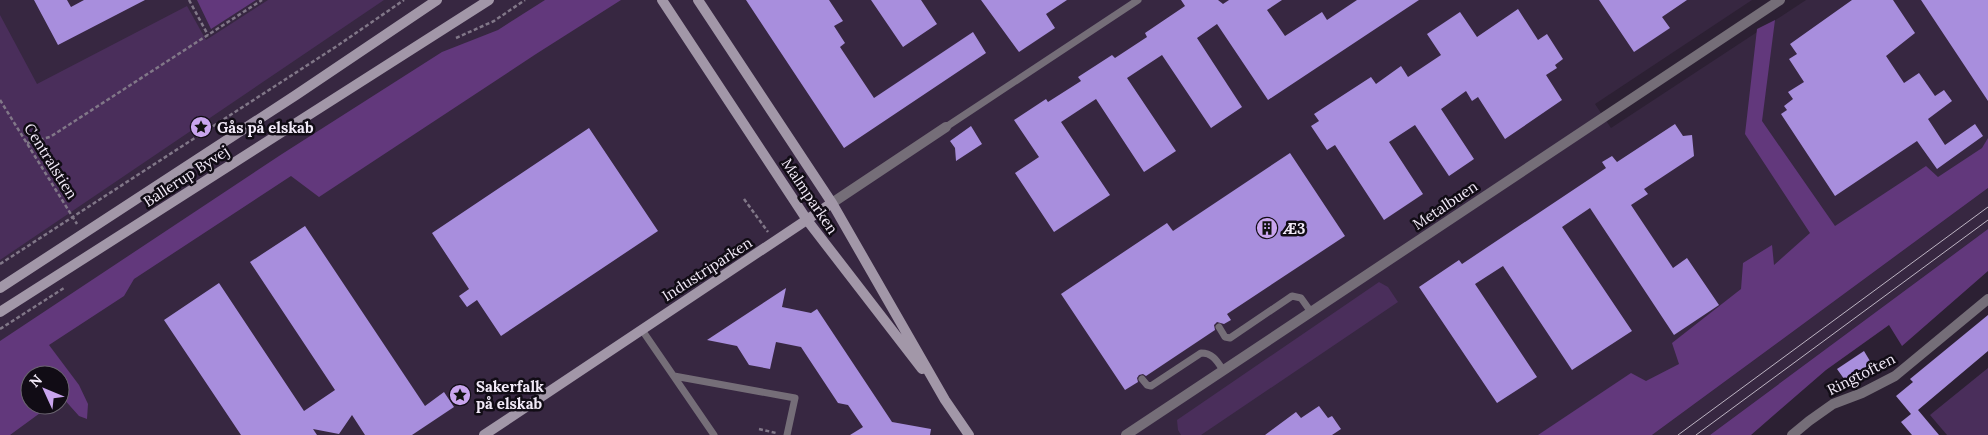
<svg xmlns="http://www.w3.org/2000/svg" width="1988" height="435" font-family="Lora,serif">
  <rect width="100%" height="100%" fill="#2c2033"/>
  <path fill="#372741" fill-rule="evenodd" d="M0 0H1752L1595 104 1611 128 1806 0H1988V173L1625 435H0ZM30 375H60V405H30Z
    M1988 188V229L1710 435H1652Z"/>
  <path fill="#4a2e5b" d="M268 0H384L0 260V15L37 84 187 6 206 40Z
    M1379 282 1388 287 1398 302 1201 435H1181L1178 430 1177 420Z
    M1988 368V435H1947L1930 415Z"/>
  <path fill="#62387c" d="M197 0H256L211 29Z
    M545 0H621L536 54 319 197 291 176 134 279 124 296 49 345 79 385 88 404 87 419 79 416 62 397 60 398V375H30V405H51L10 435H0V341L282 154 442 52 498 30Z
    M1775 20 1762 121 1835 226 1926 166 1938 177 1982 148 1988 138V188L1652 435H1538L1631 373 1646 381 1679 364 1672 343 1741 289 1743 263 1772 245 1774 265 1810 233 1745 134 1757 29Z
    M1988 229V271L1902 346 1889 325 1826 370 1751 435H1710Z"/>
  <path fill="#a88edd" d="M34 0H67L71 7 84 0H145L58 45Z
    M746 0H829L843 21 834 26 845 43 840 47 874 98 973 32 986 53 844 148Z
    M871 0H921L937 24 903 47Z
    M981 0H1067L1046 14 1055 28 1019 52Z
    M1181 0H1218L1223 4 1229 0H1282L1267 10 1285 36 1322 12 1327 20 1357 0H1419L1268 100 1217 24 1197 38 1242 107 1211 128 1162 55 1127 78 1176 151 1144 172 1096 99 1061 122 1110 195 1054 232 1015 173 1039 157 1014 120 1046 99 1048 102 1081 81 1078 77 1112 55 1115 58 1147 37 1145 33 1185 6Z
    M1599 0H1687L1662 17 1670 28 1634 52Z
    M1852 0H1893L1915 33 1886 56 1904 83 1919 73 1935 96 1944 90 1952 101 1928 119 1945 145 1975 124 1983 136 1937 169 1917 141 1835 196 1781 114 1787 110 1784 106 1793 99 1788 92 1804 82 1789 59 1797 54 1790 44Z
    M1921 0H1988V101Z
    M1518 9 1538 40 1547 34 1563 59 1555 65 1557 68 1546 75 1562 100 1505 139 1478 97 1472 101 1466 91 1441 109 1474 159 1449 176 1415 125 1389 142 1423 194 1384 220 1335 145 1327 150 1311 126 1319 121 1314 114 1371 77 1376 84 1401 66 1408 77 1441 55 1427 34 1460 12 1477 37Z
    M1675 124 1683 136 1692 135 1694 156 1644 189 1648 194 1631 205 1673 268 1687 258 1719 305 1674 335 1590 208 1562 227 1632 331 1572 370 1503 266 1475 284 1537 377 1497 403 1419 287 1459 260 1462 264 1606 168 1602 162 1612 156 1617 162Z
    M971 126 982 144 956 161 955 148 950 141Z
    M589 128 658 231 501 336 477 300 467 307 459 296 469 289 432 233Z
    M1290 153 1345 236 1227 314 1231 320 1224 324 1217 322 1214 325 1215 330 1146 376 1143 374 1139 375 1137 378 1138 382 1125 390 1061 294 1167 223 1173 231Z
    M305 226 425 406 444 392 454 407 412 435H365L352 415 339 434 313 429 317 435H241L164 320 219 283 304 411 335 390 250 262Z
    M786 288 782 307 811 313 817 309 892 422 931 429 930 435H850L863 427 848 405 838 403 801 347 776 342 770 369 749 365 737 346 707 340Z
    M1988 315V351L1918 410 1939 435H1912L1901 422 1911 414 1896 396 1913 382 1910 379Z
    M1864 351 1873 366 1847 383 1837 369Z
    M1319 406 1328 418 1332 416 1341 429 1332 435H1265L1296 412 1301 418Z"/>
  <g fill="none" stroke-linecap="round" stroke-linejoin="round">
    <path stroke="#817788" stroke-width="2.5" stroke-dasharray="4 2.5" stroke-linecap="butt" d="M189 0 208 35
      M456 38 494 21 525 0
      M0 100 77 224
      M27 143 50 137 262 0
      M744 199 768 232
      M0 264 337 46 404 0
      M0 329 64 288
      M759 429 776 433"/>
    <path stroke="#756e78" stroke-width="7" d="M946 127 1138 0
      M1219 327 1225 337 1230 338 1292 296 1301 298 1311 312
      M642 330 714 435
      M674 376 795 398 787 435
      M1142 379 1147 385 1151 386 1201 353C1213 353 1217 361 1223 370"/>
    <path stroke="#756e78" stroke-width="10" d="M832 203 946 127
      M1126 435 1780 0
      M1792 435 1809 421 1833 404 1862 393 1895 376 1988 299"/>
    <path stroke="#a297a8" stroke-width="10" d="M662 0 807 220 922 369
      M698 0 832 203 945 400 969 435
      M0 288 296 95 437 0
      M0 312 489 0
      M484 435 832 203"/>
    <path stroke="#bdb4c3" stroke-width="1" d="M1678 435 1988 207
      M1696 435 1988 220"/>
  </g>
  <defs>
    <g id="sight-disc" transform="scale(1.125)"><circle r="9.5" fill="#c9a5ee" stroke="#110c15"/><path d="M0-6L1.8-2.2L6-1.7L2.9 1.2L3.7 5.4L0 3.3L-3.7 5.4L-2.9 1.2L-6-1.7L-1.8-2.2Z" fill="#111"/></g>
    <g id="building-disc" transform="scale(1.125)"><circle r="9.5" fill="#c9a5ee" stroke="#110c15"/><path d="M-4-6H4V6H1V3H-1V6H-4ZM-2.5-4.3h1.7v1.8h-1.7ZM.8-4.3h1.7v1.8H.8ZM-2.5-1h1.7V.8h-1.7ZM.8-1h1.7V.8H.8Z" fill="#111"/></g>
  </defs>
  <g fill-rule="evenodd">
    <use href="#sight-disc" x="201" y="127"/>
    <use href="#building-disc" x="1267" y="228"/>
    <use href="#sight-disc" x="460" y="395"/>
  </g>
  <g text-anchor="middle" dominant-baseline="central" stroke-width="5" stroke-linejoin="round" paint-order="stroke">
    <g font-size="15" font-weight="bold" fill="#f2eaf8" stroke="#110c15" text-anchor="start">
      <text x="217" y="127">Gås på elskab</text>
      <text x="1283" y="228">Æ3</text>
      <text x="476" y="386">Sakerfalk<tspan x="476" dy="17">på elskab</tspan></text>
    </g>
    <g font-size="15" fill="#f2eaf8" stroke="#110c15">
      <text transform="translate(51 161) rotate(58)">Centralstien</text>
      <text transform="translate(186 176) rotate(-33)">Ballerup Byvej</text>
      <text transform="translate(810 196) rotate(56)">Malmparken</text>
      <text transform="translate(1445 205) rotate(-34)">Metalbuen</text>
      <text transform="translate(707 269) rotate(-33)">Industriparken</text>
      <text transform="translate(1861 374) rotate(-27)">Ringtoften</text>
    </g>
  </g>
  <g transform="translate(45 390) rotate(314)"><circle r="24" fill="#110c15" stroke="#6b6570"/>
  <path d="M0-4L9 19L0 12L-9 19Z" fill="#c9a5ee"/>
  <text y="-8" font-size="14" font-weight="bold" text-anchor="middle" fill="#f2eaf8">N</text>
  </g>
</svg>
